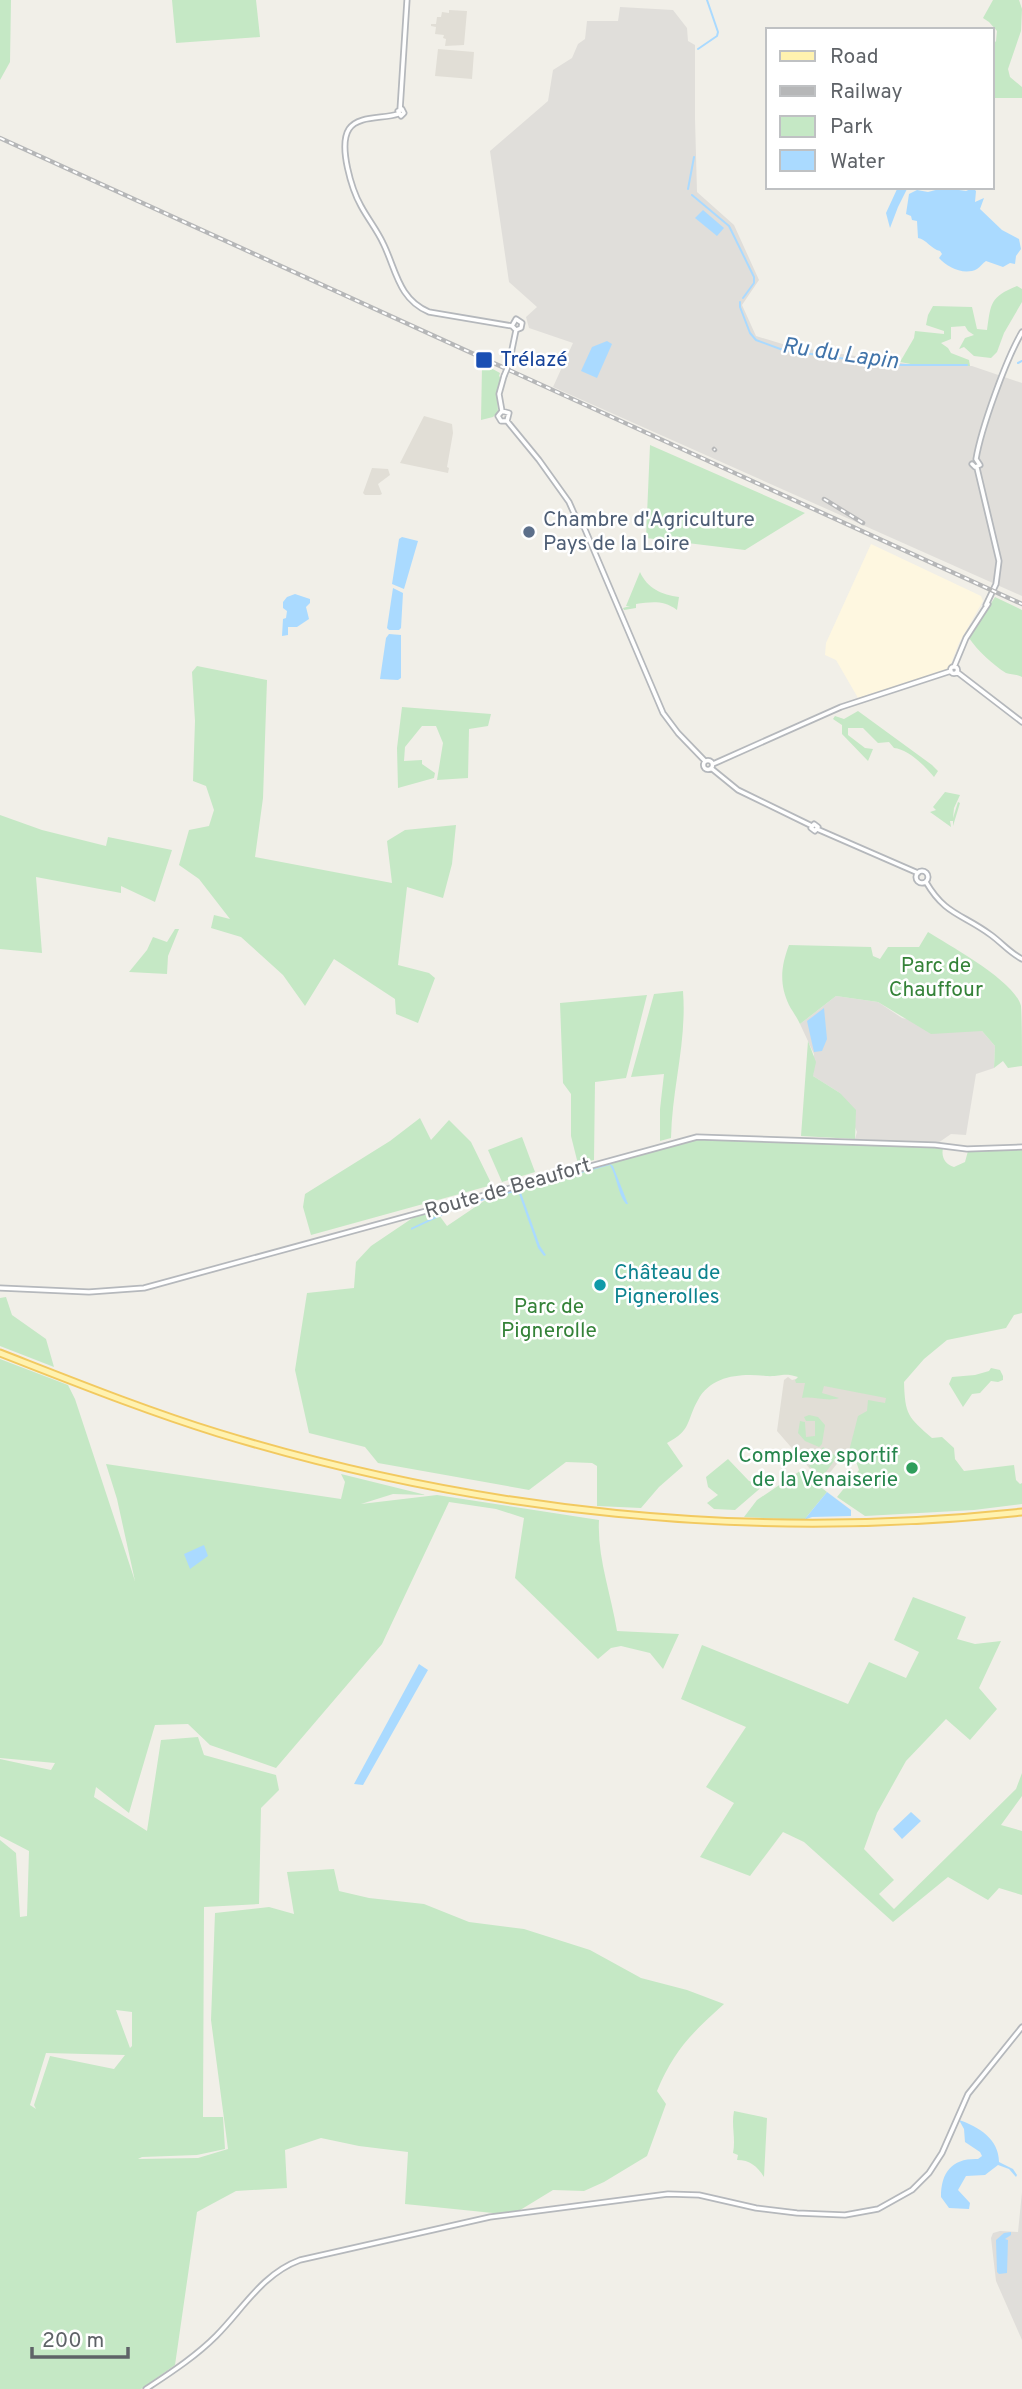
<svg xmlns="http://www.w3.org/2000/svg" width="1022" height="2389" font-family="Overpass,sans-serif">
  <rect width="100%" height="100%" fill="#f1efe8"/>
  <path fill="#fef7e0" d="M871 544 981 596 983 601 959 643 950 666 945 671 858 698 836 660 825 655 826 643Z"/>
  <path fill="#e0deda" d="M620 7 673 10 687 28 688 41 695 45V119L697 192 734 225 759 280 742 305 756 336 789 346 921 366H972L1022 383V596L553 387 573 343 529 328 526 317 537 307 509 282 490 151 548 101 553 70 572 58 578 44 585 39 587 21H618Z
    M836 996 878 1002 902 1018 962 1031H982L995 1046 994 1068 976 1074 966 1135 951 1134 938 1143 855 1139 857 1132 840 1093 813 1076 814 1054 800 1024Z
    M1022 2192V2340L996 2281 991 2238 993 2233 1000 2231 1018 2232Z"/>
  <path fill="#e1ded6" d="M449 10 467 11 464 45 445 46 446 39 443 38 444 35 435 34 436 27 431 26V24H436L437 17H441L442 12 449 13Z
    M438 49 474 52 472 79 435 76Z
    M424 416 452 424 453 433 447 467 449 468 448 473 400 463Z
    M372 468 388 469 390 475 378 484 382 494 380 495H365L363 493Z
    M788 1377 792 1380 796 1379 891 1393 889 1404 868 1434 850 1459 845 1463 840 1460 824 1480 826 1482 824 1485 777 1431 784 1380Z"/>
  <path fill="#c5e8c5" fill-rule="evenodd" d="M0 0H11L10 62 0 80Z
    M172 0H256L260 37 176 43Z
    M993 0H1019L1022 9 1021 31 1008 69 1010 77 1022 87V98H992V46L996 41 997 31 989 22 983 18Z
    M1017 286 1022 289V302L1004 333 997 352 991 358 974 356 964 347 959 349 965 338 974 335 968 331 965 326 951 327V339L941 343 948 348 951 353 969 360 970 366H921L900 362 914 338 915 331 944 334V331L926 325 928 315 933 306 972 307 977 329 987 330C991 303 990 297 1017 286Z
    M482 367 487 369 489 367 500 373 499 376 501 378 497 392 498 412 493 417 481 420Z
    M650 445 805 513 745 550 646 538Z
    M640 572C647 588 662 595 679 597L677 610C663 600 652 602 636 604V608L624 610 623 608 630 606H626Z
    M995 597 1022 610V677C1017 674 1011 675 1006 673 993 665 977 650 969 638Z
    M197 666 267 680 263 798 255 857 392 883 387 841 405 830 456 825 452 864 443 898 407 887 398 965 429 973 435 978 418 1023 396 1014 395 999 334 959 305 1006 283 975 241 937 211 928 214 915 230 919 199 879 179 865 189 830 209 826 214 810 206 786 193 781 195 721 192 672Z
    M402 707 491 714 488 726 469 729 468 778 437 780 443 743 436 726H422L405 747 404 761 422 760V764L435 773 434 778 398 788 397 748Z
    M858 711 932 765 938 771 934 777C925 766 908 749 894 748L889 742 878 743 863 728H848V735L865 748 873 749 868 761 842 734V725L833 719 835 716 844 719Z
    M945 792 960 795 954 808 953 818 958 802 960 803 953 826V821H950L951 827 930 812 936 810 933 807Z
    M0 815 42 830 106 846 108 837 172 850 155 902 121 886V893L36 877 42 953 0 949Z
    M175 929H179L168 956 167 974 129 972 147 950 153 937 167 942Z
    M928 932C950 946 1015 981 1021 1006 1022 1024 1022 1048 1022 1066L1008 1068 1003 1061 994 1068 995 1046 982 1031 931 1034 878 1002 836 996 800 1024C797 1017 792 1011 789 1005 779 984 781 966 789 945L871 947 873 956 880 959 888 947H919Z
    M683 991C687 1042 672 1087 671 1138L660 1141V1109L664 1074 631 1077 654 994Z
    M647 995 626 1078 595 1082 594 1160 578 1164 571 1136V1094L563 1083 560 1003Z
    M808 1041 816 1062 813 1076 840 1093 856 1110 855 1139 801 1136Z
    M420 1118 431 1140 449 1120 471 1142 492 1185 311 1235 303 1207 305 1194 390 1141Z
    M522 1137 535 1172 502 1182 488 1150Z
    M705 1138 939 1147 943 1148C941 1157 945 1164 954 1167L965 1162 968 1151 1022 1150V1313L1014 1315 1006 1328 947 1340 924 1359 904 1382C905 1415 908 1417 932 1438L942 1437 954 1448 955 1459 964 1471 1014 1465 1016 1480 1020 1484 1022 1483V1504L974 1510 865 1516 837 1497 859 1470 856 1461 848 1455 858 1416 867 1411 868 1400 885 1403 886 1398 824 1386 822 1393 839 1398C827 1402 814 1396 802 1398L805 1383H796L795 1380 798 1377C783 1372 780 1377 766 1376 742 1373 711 1375 698 1400 686 1421 692 1430 667 1443L683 1466 659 1487 641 1508 597 1506V1466L592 1463 566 1462 529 1490 378 1463 365 1447 309 1433 295 1370 307 1293 354 1288 356 1262 371 1246 417 1215 436 1211 447 1226 493 1195Z
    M6 1297 12 1315 46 1339 54 1367 0 1346V1298Z
    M0 1359 68 1385 75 1399 135 1581 117 1499 106 1464 341 1499 345 1482 341 1474 426 1495 393 1494 361 1504 437 1495 599 1520C597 1557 611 1594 617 1631L679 1634 663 1669 650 1653 621 1646 611 1648 598 1659 515 1578 524 1518 496 1509 449 1502 382 1644 276 1768 210 1745 188 1724 155 1725 129 1813 96 1787 94 1797 147 1831 161 1740 198 1737 204 1755 276 1775 279 1790 261 1808 259 1904 204 1907 203 2117H223L225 2149 197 2155 142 2157 138 2159 198 2158 228 2149 211 2020 215 1913 269 1907 294 1914 287 1872 334 1869 339 1891 369 1898 424 1904 469 1922 524 1929 590 1950 641 1978 687 1990 724 2004C692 2033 674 2050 657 2091L666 2104 647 2156 604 2182 584 2191 553 2190 512 2215 405 2204 408 2152 359 2146 321 2138 285 2150 287 2188 236 2191 197 2212 175 2365 141 2389H0V1840L16 1853 20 1917 27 1916 29 1851 0 1836V1759L51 1770 55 1763 0 1758ZM116 2010 132 2012V2046L130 2048ZM46 2053 125 2055 114 2069 50 2056 34 2105 36 2109 30 2105Z
    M991 1368 1000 1370 1003 1376V1380L998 1382 991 1381 980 1393 972 1394 963 1407 949 1384 952 1377 975 1375 989 1371Z
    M809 1415 818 1417 825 1425 822 1444 819 1447 805 1441 798 1433 800 1421 805 1422 806 1437 815 1436V1421H806L804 1417Z
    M823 1447 837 1457 823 1476 809 1466Z
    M728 1459 749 1481 764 1485 735 1510 714 1509 707 1503 718 1495 708 1487 706 1477Z
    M800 1471 827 1492 804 1520 744 1517 757 1500Z
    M913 1597 966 1617 957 1639 975 1644 1001 1641 979 1688 997 1709 970 1740 946 1719 906 1761 877 1813 864 1849 894 1880 879 1894 894 1909 1016 1789 1022 1773V1796L1001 1825 1022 1831V1895L999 1888 988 1900 948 1877 893 1922 804 1842 783 1832 750 1876 700 1857 734 1803 706 1787 746 1727 681 1699 702 1645 848 1704 869 1662 906 1678 919 1652 894 1640Z
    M734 2111 767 2118 764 2177C757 2166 750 2160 737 2160L738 2155 733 2153C736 2139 731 2125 734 2111Z"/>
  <path fill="#aadaff" d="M898 187H908L898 207 890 228 886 213Z
    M947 187H960L959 190 966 191 973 188 976 191 975 202 984 198 980 209 1002 230 1019 239 1021 249 1016 256 1015 264 1010 263 1003 267 986 261C983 263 980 267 977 269 964 276 947 267 939 258L942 254 940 251C931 249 926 239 918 238L917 221 912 220 911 216 906 214 909 194 917 190 928 192Z
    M703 210 724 228 717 236 695 218Z
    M607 341 612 344 597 378 581 371 592 347Z
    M402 537 418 541 404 589 392 584 399 539Z
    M393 588 403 593 401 628 399 630H389L387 628Z
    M295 594 310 599V603L306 607 309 619 297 627H288V635L282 636 283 619 286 618 287 611 283 608V602L287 597Z
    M389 634 401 635V678L398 680 380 679 386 638Z
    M824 1008 827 1039 822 1051 814 1052 807 1021Z
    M609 1163 613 1166 628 1204H626C618 1194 617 1177 610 1165L520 1190 540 1246 546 1255 544 1256 538 1248 518 1191 462 1206 411 1230V1228L460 1205Z
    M827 1492 851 1510V1516L812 1517 804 1520Z
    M204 1545 208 1556 190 1569 184 1554Z
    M419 1664 428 1670 424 1677 363 1785 354 1784Z
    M911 1812 921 1821 902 1839 893 1829Z
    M959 2120C979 2127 999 2139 999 2162L1013 2169 1017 2175 1016 2177 1009 2169 998 2165 985 2175 966 2176 958 2190 970 2203 969 2209 949 2208 941 2197C941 2171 953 2158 978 2159L982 2156 980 2152 965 2142 964 2129Z
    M1011 2232V2235L1005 2239 1008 2240 1007 2273 999 2274 997 2272 996 2240 1004 2233Z"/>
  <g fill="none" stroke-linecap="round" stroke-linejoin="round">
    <path stroke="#aadaff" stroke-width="2" d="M698 49 717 36 718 32 707 0
      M688 189 694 157
      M692 195 729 226 754 277V283L743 298
      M740 302V307L750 333 756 340 783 350 888 365H967
      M1018 363 1022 361"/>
    <g stroke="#b5b8bc" stroke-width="7">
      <path id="minor" d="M402 109 404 113 401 116 398 111Z
        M400 110 407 0
        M398 114C384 119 358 115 349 129 338 146 352 190 361 206 368 219 377 230 383 243 396 269 398 299 429 312L512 326 516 330
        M509 364 516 330 521 328 522 323 516 319 512 326
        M504 376 499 394 502 411 498 416 501 421H507
        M502 411 509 413 507 421
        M507 421 539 460 569 502 577 520 584 527 663 713 678 733 705 761
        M972 464 975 467 980 465 976 459C981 429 1006 359 1022 332
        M977 468 999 561 996 584 986 605
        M950.5 670a3.5 3.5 0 1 1 7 0a3.5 3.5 0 1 1-7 0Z
        M954 667 966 638 988 604
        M957 672 1022 722
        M703.5 765a4.5 4.5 0 1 1 9 0a4.5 4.5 0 1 1-9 0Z
        M713 764 841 707 951 671
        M711 768 738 790 812 826
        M814 824 818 827 815 831 811 828Z
        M817 829 918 873
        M916 877a6 6 0 1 1 12 0a6 6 0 1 1-12 0Z
        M926 882C945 915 963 914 991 935 1002 943 1010 953 1022 959
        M0 1288 89 1292 144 1288 697 1137 935 1145 967 1149 1022 1147
        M146 2389C170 2373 195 2357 216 2336 243 2309 262 2274 300 2260L490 2217 668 2194 699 2195 756 2208 797 2213 845 2215 878 2209 912 2190 929 2173 942 2153 968 2094 1022 2027"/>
    </g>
    <g stroke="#f2c960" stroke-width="9">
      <path id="major" d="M0 1353C72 1381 144 1410 218 1433 479 1513 751 1541 1022 1512"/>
    </g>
    <use href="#minor" stroke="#fff" stroke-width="3.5"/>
    <use href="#major" stroke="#fff2af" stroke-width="5"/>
    <g stroke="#b6b7b8" stroke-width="4.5">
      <path id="rail" d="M0 138 1022 604
        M714 449 715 450
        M824 499 863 523"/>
    </g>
    <use href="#rail" stroke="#fff" stroke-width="2" stroke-dasharray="5" stroke-linecap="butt"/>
    <g stroke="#b5b8bc" stroke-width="7" stroke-linecap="butt">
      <path id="minor-bridge" d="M504 376 509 364"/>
    </g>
    <use href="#minor-bridge" stroke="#fff" stroke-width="3.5"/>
  </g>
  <rect fill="#1a4fb4" stroke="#fff" stroke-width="2.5" x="475" y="351" width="18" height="18" rx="3.5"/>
  <circle fill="#5c6f8a" stroke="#fff" stroke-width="2.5" cx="529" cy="532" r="7"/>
  <circle fill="#0f9aa8" stroke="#fff" stroke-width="2.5" cx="600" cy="1285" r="7"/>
  <circle fill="#2e9e5b" stroke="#fff" stroke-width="2.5" cx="912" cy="1468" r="7"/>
  <g text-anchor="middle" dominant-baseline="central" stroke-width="5" stroke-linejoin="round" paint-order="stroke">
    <g font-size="21" fill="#164399" stroke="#fff" text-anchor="start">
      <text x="500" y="360">Trélazé</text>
    </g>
    <g font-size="21" fill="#4e5e75" stroke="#fff" text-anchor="start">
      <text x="543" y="520">Chambre d'Agriculture<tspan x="543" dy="24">Pays de la Loire</tspan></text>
    </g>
    <g font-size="21" fill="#348238" stroke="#fff">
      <text x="936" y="966">Parc de<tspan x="936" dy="24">Chauffour</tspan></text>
      <text x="549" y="1307">Parc de<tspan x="549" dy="24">Pignerolle</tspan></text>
    </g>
    <g font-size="21" fill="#5f6368" stroke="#fff">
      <text transform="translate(508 1189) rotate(-16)">Route de Beaufort</text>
    </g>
    <g font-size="21" fill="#0d838f" stroke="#fff" text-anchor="start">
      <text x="614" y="1273">Château de<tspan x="614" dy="24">Pignerolles</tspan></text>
    </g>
    <g font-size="21" fill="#27864d" stroke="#fff" text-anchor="end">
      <text x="898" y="1456">Complexe sportif<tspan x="898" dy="24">de la Venaiserie</tspan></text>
    </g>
    <g font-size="23" font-style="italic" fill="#4174aa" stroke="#fff">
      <text transform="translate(840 355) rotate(8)">Ru du Lapin</text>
    </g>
  </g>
  <rect x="766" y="28" width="228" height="161" fill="#ffffff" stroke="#bfc1c3" stroke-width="2"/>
  <rect x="780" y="51" width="35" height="10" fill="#fff2af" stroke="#bfc1c3" stroke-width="2"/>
  <text x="830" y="63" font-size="21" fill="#5f6368">Road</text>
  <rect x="780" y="86" width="35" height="10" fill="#b6b7b8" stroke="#bfc1c3" stroke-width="2"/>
  <text x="830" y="98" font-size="21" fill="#5f6368">Railway</text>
  <rect x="780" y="116" width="35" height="21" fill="#c5e8c5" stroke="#bfc1c3" stroke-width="2"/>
  <text x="830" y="133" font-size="21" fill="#5f6368">Park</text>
  <rect x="780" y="150" width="35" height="21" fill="#aadaff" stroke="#bfc1c3" stroke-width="2"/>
  <text x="830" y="168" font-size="21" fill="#5f6368">Water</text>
  <path d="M32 2347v10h96v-10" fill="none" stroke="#5f6368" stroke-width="3.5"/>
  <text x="42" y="2347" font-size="21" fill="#5f6368" stroke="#ffffff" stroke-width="5" paint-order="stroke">200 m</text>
</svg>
